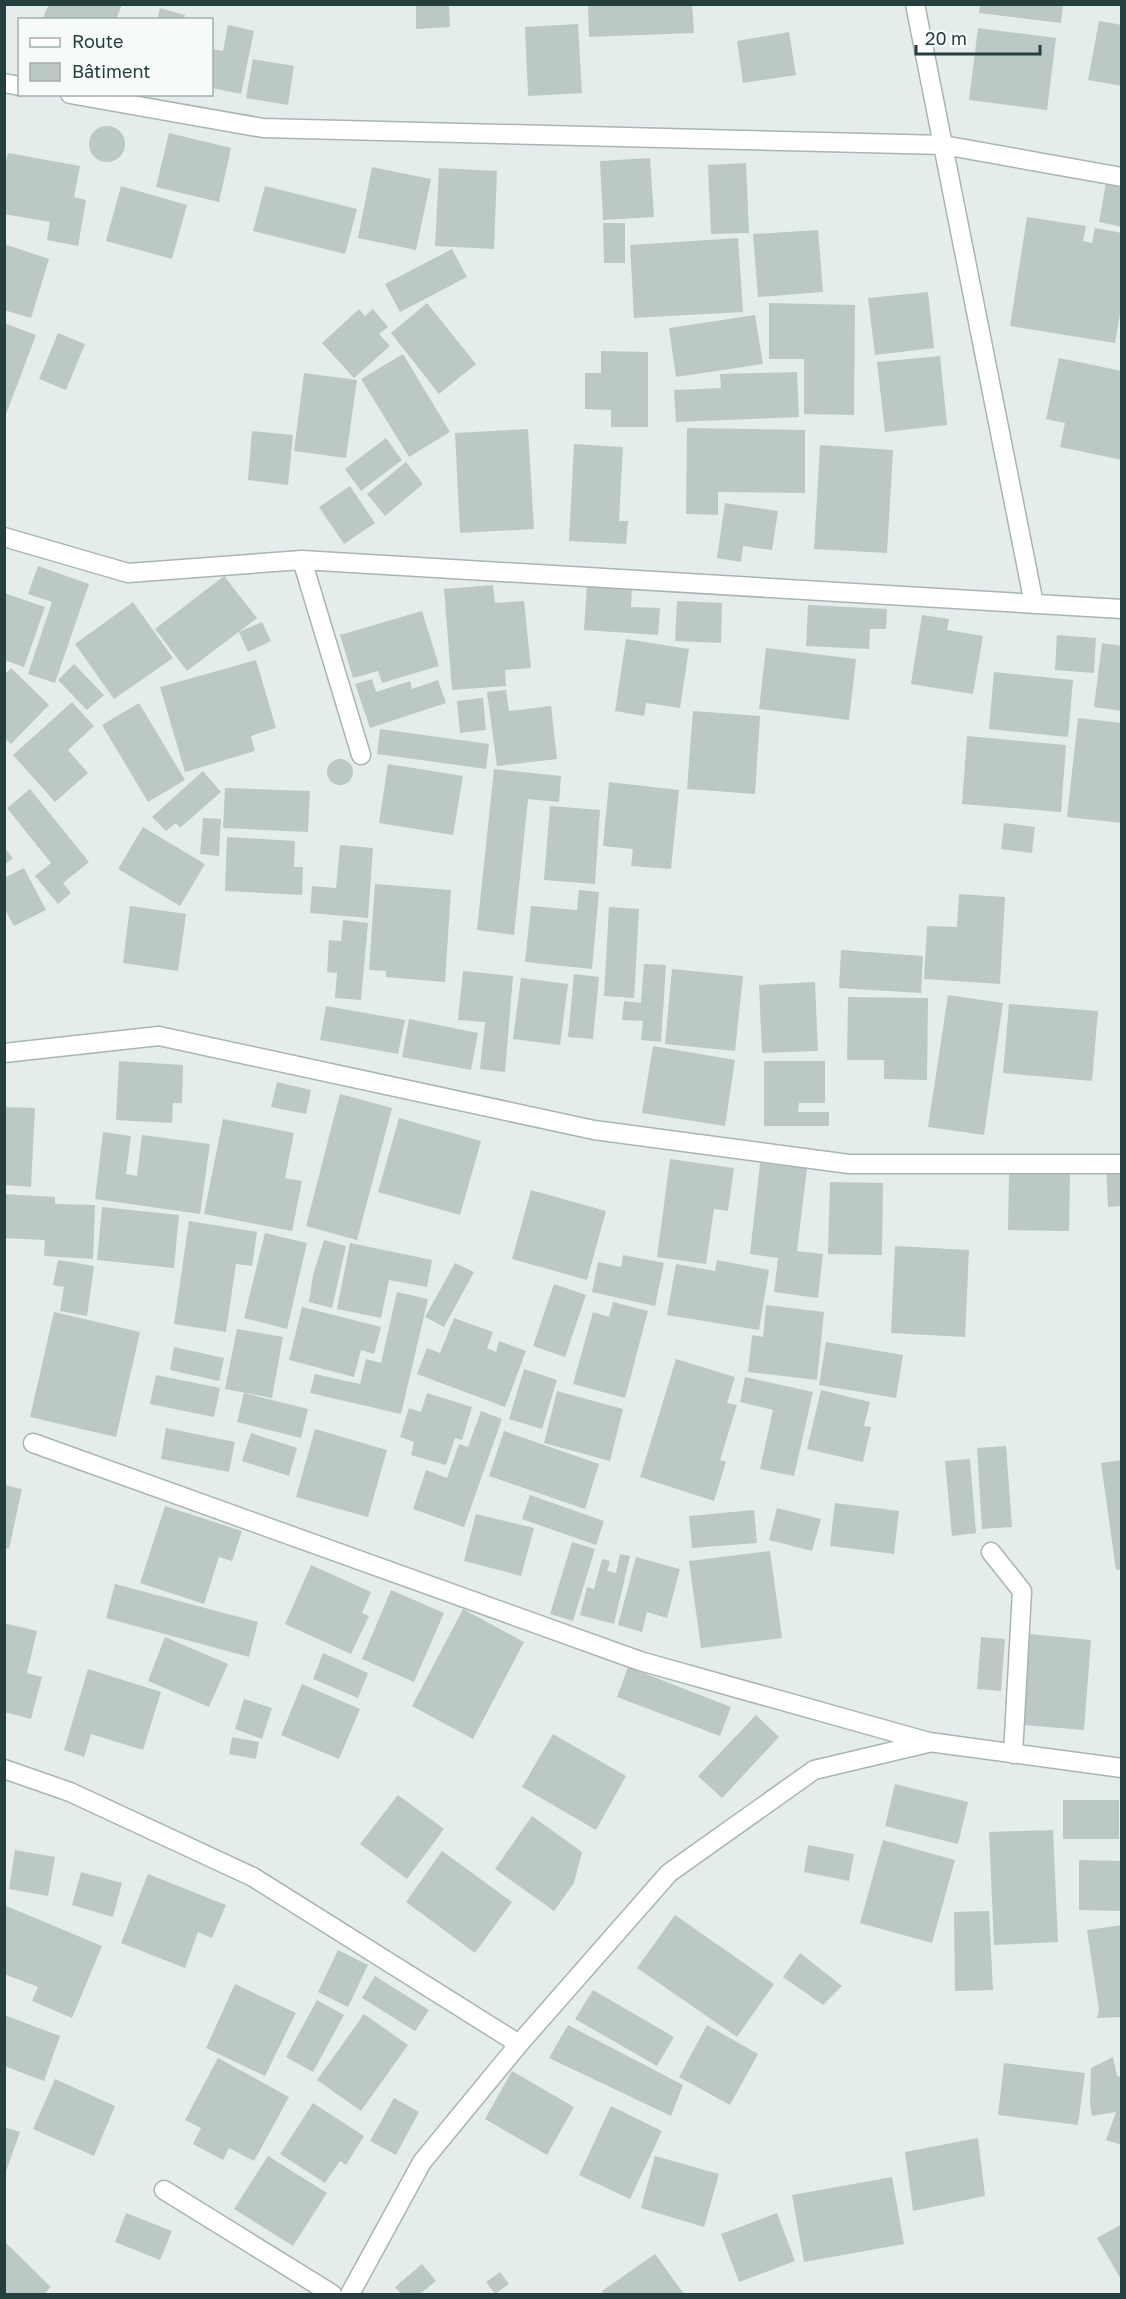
<svg xmlns="http://www.w3.org/2000/svg" width="1126" height="2299" font-family="'Golos Text',sans-serif">
  <rect width="100%" height="100%" fill="#e5edec"/>
  <path fill="#bbc8c6" d="M49 4H122L116 20H42Z
    M416 4H449L450 27 416 29Z
    M588 4H692L694 33 589 37Z
    M980 4H1063L1061 23 979 13Z
    M160 8 185 15 184 20H157Z
    M1099 21 1122 25V86L1088 80Z
    M578 24 582 93 528 96 525 27Z
    M228 25 254 31 241 94 212 88V49L223 51Z
    M978 28 1056 38 1047 110 969 100Z
    M789 32 796 75 743 83 737 41Z
    M253 59 294 66 288 105 246 98Z
    M89 144a18 18 0 1 1 36 0a18 18 0 1 1-36 0Z
    M169 133 231 148 219 202 156 187Z
    M8 153 80 166 74 197 86 200 78 246 47 240 50 222 4 214V170Z
    M650 158 654 217 603 220 600 161Z
    M746 163 749 233 711 234 708 165Z
    M372 167 431 179 416 250 358 238Z
    M439 168 497 171 494 249 435 246Z
    M1106 182 1122 185V227L1099 222Z
    M121 186 187 205 172 259 106 241Z
    M265 186 357 209 345 254 253 231Z
    M1027 217 1086 226 1083 241 1092 243 1095 228 1122 233V301L1115 343 1010 326Z
    M603 223H625V263H604Z
    M818 230 823 292 758 297 753 234Z
    M738 238 743 312 634 318 630 245Z
    M4 244 49 259 31 318 4 310Z
    M452 249 467 277 400 312 385 284Z
    M928 292 934 348 875 355 868 298Z
    M427 303 476 364 439 394 391 333Z
    M769 303 855 305 854 415 804 414V359H769Z
    M359 309 365 316 373 309 388 327 379 334 390 346 354 378 322 343Z
    M755 315 763 364 676 377 669 328Z
    M4 323 36 335 5 417H4Z
    M58 333 85 344 66 390 39 379Z
    M601 351 648 352V427H611V410L585 409V373H601Z
    M403 354 450 432 409 457 361 379Z
    M940 356 947 425 885 432 877 362Z
    M1059 358 1122 371V460L1060 447 1065 423 1046 419Z
    M797 372 799 417 676 422 674 390 721 388 720 374Z
    M304 373 357 380 346 458 294 451Z
    M687 428 805 430V493L718 492V515L686 514Z
    M528 429 534 529 460 533 455 433Z
    M252 431 293 435 288 485 248 480Z
    M386 438 402 460 361 491 345 469Z
    M574 444 623 447 619 521H628L626 544 569 541Z
    M820 445 893 450 887 553 814 549Z
    M406 462 423 484 385 516 367 494Z
    M350 486 375 523 344 544 319 507Z
    M725 503 778 511 772 550 743 546 741 562 717 558Z
    M38 566 89 584 55 683 28 674 52 602 28 594Z
    M224 576 257 618 187 671 155 629Z
    M587 583 632 586 631 607 660 608 658 635 584 630Z
    M493 585 495 603 524 601 531 668 505 670 506 686 452 690 444 589Z
    M4 593 45 607 24 667 4 660Z
    M677 601 722 603 721 643 675 641Z
    M133 602 173 658 114 699 75 644Z
    M808 605 887 609 886 629H870L869 649 806 646Z
    M422 611 439 666 382 683 378 671 353 678 340 635Z
    M922 615 949 619 947 630 983 636 973 694 911 684Z
    M262 622 271 641 248 652 239 632Z
    M1057 635 1096 638 1094 673 1055 670Z
    M626 639 689 649 680 708 646 703 644 716 615 711Z
    M1102 643 1122 646V711L1094 707Z
    M766 648 856 659 849 720 759 709Z
    M256 660 276 728 251 736 255 751 185 772 160 687Z
    M74 664 104 695 87 710 58 680Z
    M11 668 49 705 11 744 4 738V675Z
    M994 672 1073 680 1068 737 989 729Z
    M372 679 376 692 410 681 412 689 438 680 446 703 370 728 355 684Z
    M506 690 509 711 551 706 557 759 497 766 487 692Z
    M483 698 486 730 460 733 457 701Z
    M72 702 94 726 68 750 88 773 55 802 13 755Z
    M139 703 185 780 148 802 102 725Z
    M693 711 760 716 755 794 687 789Z
    M1078 718 1122 723V823L1067 817Z
    M380 729 489 744 486 769 377 754Z
    M967 736 1066 745 1061 812 962 804Z
    M327 772a13 13 0 1 1 26 0a13 13 0 1 1-26 0Z
    M388 764 463 776 453 835 379 823Z
    M494 769 561 776 559 802 528 799 514 935 477 930Z
    M203 771 221 792 180 828 176 823 166 831 152 817Z
    M609 782 679 790 671 869 631 866 633 849 603 846Z
    M225 788 310 791 308 832 223 828Z
    M30 789 89 862 63 883 71 893 58 904 35 876 51 863 7 808Z
    M550 806 600 810 595 884 544 880Z
    M203 818 221 819 219 856 200 854Z
    M1004 823 1035 827 1032 853 1001 849Z
    M143 827 205 864 180 906 118 869Z
    M227 837 295 841 294 867H303L302 895 225 891Z
    M340 845 373 848 368 918 310 913 312 886 336 888Z
    M4 847 13 858 4 865Z
    M24 868 46 910 14 926 4 908V878Z
    M375 884 451 890 445 982 386 977V971L369 970Z
    M579 890 599 892 592 969 525 962 531 906 577 910Z
    M959 894 1005 897 1000 984 924 979 927 926 957 927Z
    M130 906 186 914 178 971 123 963Z
    M609 907 639 909 634 998 604 996Z
    M343 920 368 923 361 1000 335 998 337 973 327 972 329 940 341 941Z
    M841 950 923 956 921 993 839 988Z
    M644 964 666 965 661 1042 641 1040 643 1021 622 1020 624 1001 641 1003Z
    M672 969 743 976 735 1051 665 1044Z
    M463 971 513 976 505 1072 480 1069 485 1022 458 1020Z
    M574 974 599 977 593 1039 568 1037Z
    M521 978 568 984 560 1045 513 1039Z
    M815 982 818 1051 762 1053 759 985Z
    M948 995 1003 1003 984 1135 928 1127Z
    M848 997 928 998 927 1080 884 1079V1060H847Z
    M1009 1004 1098 1011 1092 1081 1003 1073Z
    M326 1006 405 1020 398 1054 320 1040Z
    M409 1019 478 1033 471 1070 402 1057Z
    M653 1046 735 1060 725 1126 642 1113Z
    M119 1061 183 1065 182 1103H173L172 1123 116 1120Z
    M764 1061H825V1103H799L798 1112H829V1126H764Z
    M277 1082 311 1090 306 1114 271 1107Z
    M340 1094 392 1108 357 1240 306 1226Z
    M4 1107 35 1108 31 1187 4 1185Z
    M399 1118 481 1141 460 1215 378 1192Z
    M223 1119 294 1133 285 1178 302 1181 292 1231 204 1214Z
    M103 1132 131 1136 126 1174 137 1176 142 1135 210 1144 200 1214 95 1199Z
    M670 1159 734 1168 728 1211 714 1209 706 1264 657 1257Z
    M760 1163 807 1168 797 1251 823 1254 818 1298 774 1292 778 1258 750 1254Z
    M1122 1166V1206L1108 1207 1106 1167Z
    M1009 1171 1070 1173 1069 1231 1008 1230Z
    M830 1182 883 1183 882 1255 828 1254Z
    M531 1190 606 1211 587 1280 512 1259Z
    M4 1194 55 1197V1204L95 1205 93 1259 44 1256 45 1240 4 1238Z
    M102 1207 179 1215 174 1268 97 1260Z
    M189 1221 257 1232 252 1266 236 1264 226 1332 174 1324Z
    M265 1233 307 1243 287 1329 244 1318Z
    M324 1240 346 1246 332 1308 309 1302 313 1275Z
    M350 1243 432 1260 427 1287 389 1280 381 1318 337 1309Z
    M895 1246 969 1250 965 1337 891 1333Z
    M623 1255 664 1263 655 1306 592 1292 598 1262 621 1267Z
    M58 1260 94 1266 87 1316 60 1311 64 1287 53 1285Z
    M717 1260 769 1270 759 1330 667 1315 676 1264 715 1271Z
    M455 1263 474 1272 444 1327 425 1317Z
    M554 1284 586 1295 565 1357 533 1346Z
    M397 1292 428 1299 401 1414 310 1393 315 1374 360 1384 366 1359 381 1363Z
    M613 1302 648 1311 625 1398 573 1384 593 1312 609 1317Z
    M766 1305 824 1312 817 1380 748 1372 752 1335 763 1337Z
    M302 1307 381 1327 374 1354 361 1350 354 1377 289 1360Z
    M54 1312 140 1332 116 1437 30 1417Z
    M454 1318 493 1332 487 1348 496 1352 499 1341 526 1351 505 1407 417 1374 427 1348 440 1353Z
    M237 1329 283 1337 272 1398 225 1389Z
    M826 1342 903 1355 896 1398 819 1385Z
    M174 1347 224 1358 219 1381 170 1370Z
    M676 1359 735 1377 727 1403 737 1405 720 1460 726 1462 714 1501 640 1477Z
    M524 1369 557 1380 542 1429 509 1419Z
    M156 1375 220 1388 214 1417 150 1404Z
    M745 1377 813 1392 794 1476 760 1469 773 1410 740 1402Z
    M821 1390 870 1402 864 1426 871 1427 863 1462 807 1449Z
    M557 1391 623 1409 610 1461 544 1443Z
    M244 1393 308 1409 301 1438 237 1422Z
    M427 1393 472 1407 462 1440 455 1438 446 1465 411 1455 414 1442 400 1437 409 1408 421 1412Z
    M481 1411 502 1419 464 1527 413 1509 426 1470 447 1478 459 1444 468 1447Z
    M166 1428 235 1442 229 1472 161 1459Z
    M315 1429 387 1450 368 1517 296 1497Z
    M504 1431 599 1464 585 1509 489 1476Z
    M251 1433 297 1448 289 1476 242 1461Z
    M1006 1446 1012 1527 982 1529 977 1448Z
    M970 1459 976 1533 952 1536 945 1461Z
    M1122 1460V1569L1116 1570 1101 1463Z
    M4 1485 22 1489 9 1549 4 1548Z
    M530 1495 604 1521 596 1545 522 1519Z
    M835 1503 899 1511 894 1554 830 1546Z
    M165 1506 242 1531 232 1561 219 1557 204 1604 140 1583Z
    M777 1508 821 1519 812 1551 769 1540Z
    M754 1510 757 1543 692 1548 689 1516Z
    M476 1514 534 1528 521 1576 464 1561Z
    M572 1542 595 1549 573 1621 550 1614Z
    M770 1551 782 1638 701 1648 689 1561Z
    M620 1554 630 1556 614 1624 580 1615 587 1587 594 1589 602 1559 610 1561 607 1571 616 1573Z
    M636 1557 680 1569 667 1618 647 1612 642 1632 618 1625Z
    M311 1565 371 1592 362 1613 369 1616 351 1654 285 1624Z
    M115 1584 258 1622 249 1657 106 1618Z
    M391 1590 444 1613 414 1682 362 1659Z
    M463 1609 524 1642 473 1739 412 1706Z
    M4 1623 37 1631 27 1673 42 1677 31 1719 4 1712Z
    M1030 1634 1091 1640 1084 1730 1023 1725Z
    M165 1637 228 1664 209 1707 148 1681Z
    M981 1637 1005 1639 1001 1691 977 1689Z
    M323 1653 368 1673 358 1698 313 1679Z
    M628 1667 731 1707 720 1736 617 1697Z
    M88 1669 161 1692 143 1750 91 1734 84 1757 64 1750Z
    M302 1684 360 1709 339 1759 281 1735Z
    M244 1699 272 1708 262 1739 235 1729Z
    M756 1715 779 1737 722 1798 698 1776Z
    M553 1734 626 1776 596 1830 522 1787Z
    M232 1737 259 1742 256 1759 229 1754Z
    M895 1784 968 1802 958 1844 885 1826Z
    M398 1795 444 1829 407 1879 360 1844Z
    M1063 1800H1119V1839H1063Z
    M532 1816 582 1852 574 1883 554 1911 495 1869Z
    M1053 1830 1058 1942 994 1945 989 1832Z
    M883 1840 955 1860 932 1943 860 1923Z
    M808 1845 854 1854 849 1881 804 1872Z
    M15 1850 55 1857 48 1896 9 1889Z
    M442 1851 512 1902 475 1953 406 1902Z
    M1079 1860 1122 1861V1911L1079 1910Z
    M81 1872 122 1883 113 1917 72 1905Z
    M148 1874 226 1905 212 1938 198 1932 185 1968 121 1943Z
    M4 1905 102 1946 72 2018 32 2001 38 1987 4 1974Z
    M989 1911 993 1990 955 1991 954 1912Z
    M675 1915 774 1984 737 2037 637 1968Z
    M1122 1925V2017L1097 2018 1099 2010 1087 1930Z
    M338 1950 368 1965 348 2007 318 1992Z
    M800 1953 842 1986 823 2005 783 1977Z
    M375 1976 429 2010 415 2031 362 1998Z
    M235 1984 296 2013 265 2076 206 2048Z
    M593 1990 674 2037 657 2066 575 2019Z
    M317 2000 344 2015 313 2072 286 2057Z
    M364 2014 408 2045 361 2111 317 2080Z
    M4 2015 60 2036 44 2081 4 2066Z
    M568 2025 683 2085 671 2116 549 2058Z
    M707 2025 758 2054 730 2105 679 2077Z
    M1113 2057 1117 2076 1122 2078V2145L1106 2140 1116 2112 1092 2116 1090 2103 1091 2068Z
    M218 2058 289 2097 254 2161 229 2148 223 2160 193 2144 201 2128 185 2120Z
    M1004 2063 1085 2073 1078 2125 998 2115Z
    M512 2071 574 2107 547 2155 485 2119Z
    M55 2079 115 2106 94 2156 33 2129Z
    M394 2098 419 2112 396 2155 370 2141Z
    M313 2103 364 2136 346 2165 340 2161 325 2183 280 2154Z
    M611 2106 662 2131 630 2199 579 2175Z
    M4 2127 20 2132 5 2174H4Z
    M978 2138 985 2196 913 2211 905 2152Z
    M268 2156 327 2193 293 2246 234 2209Z
    M655 2156 719 2174 704 2227 641 2208Z
    M892 2177 904 2244 804 2262 792 2195Z
    M126 2213 172 2231 160 2260 115 2242Z
    M777 2213 795 2261 739 2282 721 2234Z
    M1122 2224V2281L1097 2238Z
    M4 2241 51 2287 44 2294H4Z
    M655 2254 684 2294H604L602 2291Z
    M422 2264 436 2281 420 2294H401L395 2287Z
    M500 2272 509 2284 495 2294 486 2282Z"/>
  <g fill="none" stroke-linecap="round" stroke-linejoin="round">
    <g stroke="#a8b5b4" stroke-width="21">
      <path id="minor" d="M915 4 1034 604
        M4 83 20 86
        M70 94 263 128 943 145 1122 177
        M4 537 128 573 302 560 1122 609
        M302 560 361 755
        M4 1053 159 1036 594 1130 849 1164H1122
        M33 1443 640 1661 929 1742 1122 1768
        M991 1552 1022 1591 1013 1754
        M4 1769 70 1792 253 1877 519 2044
        M164 2190 332 2294
        M350 2294 422 2162 519 2044 669 1873 814 1770 928 1743"/>
    </g>
    <use href="#minor" stroke="#fff" stroke-width="18"/>
  </g>
  <rect width="1126" height="2299" fill="none" stroke="#253e3e" stroke-width="12"/>
  <rect x="18" y="18" width="195" height="78" fill="#f6faf9" stroke="#a2afae" stroke-width="1.5"/>
  <rect x="30" y="38" width="30" height="9" fill="#ffffff" stroke="#a2afae" stroke-width="1.5"/>
  <text x="72" y="48" font-size="18" fill="#253e3e">Route</text>
  <rect x="30" y="63" width="30" height="18" fill="#bbc8c6" stroke="#a2afae" stroke-width="1.5"/>
  <text x="72" y="78" font-size="18" fill="#253e3e">Bâtiment</text>
  <path d="M916 45v9h124v-9" fill="none" stroke="#253e3e" stroke-width="3"/>
  <text x="925" y="45" font-size="18" fill="#253e3e" stroke="#f6faf9" stroke-width="4.5" paint-order="stroke">20 m</text>
</svg>
